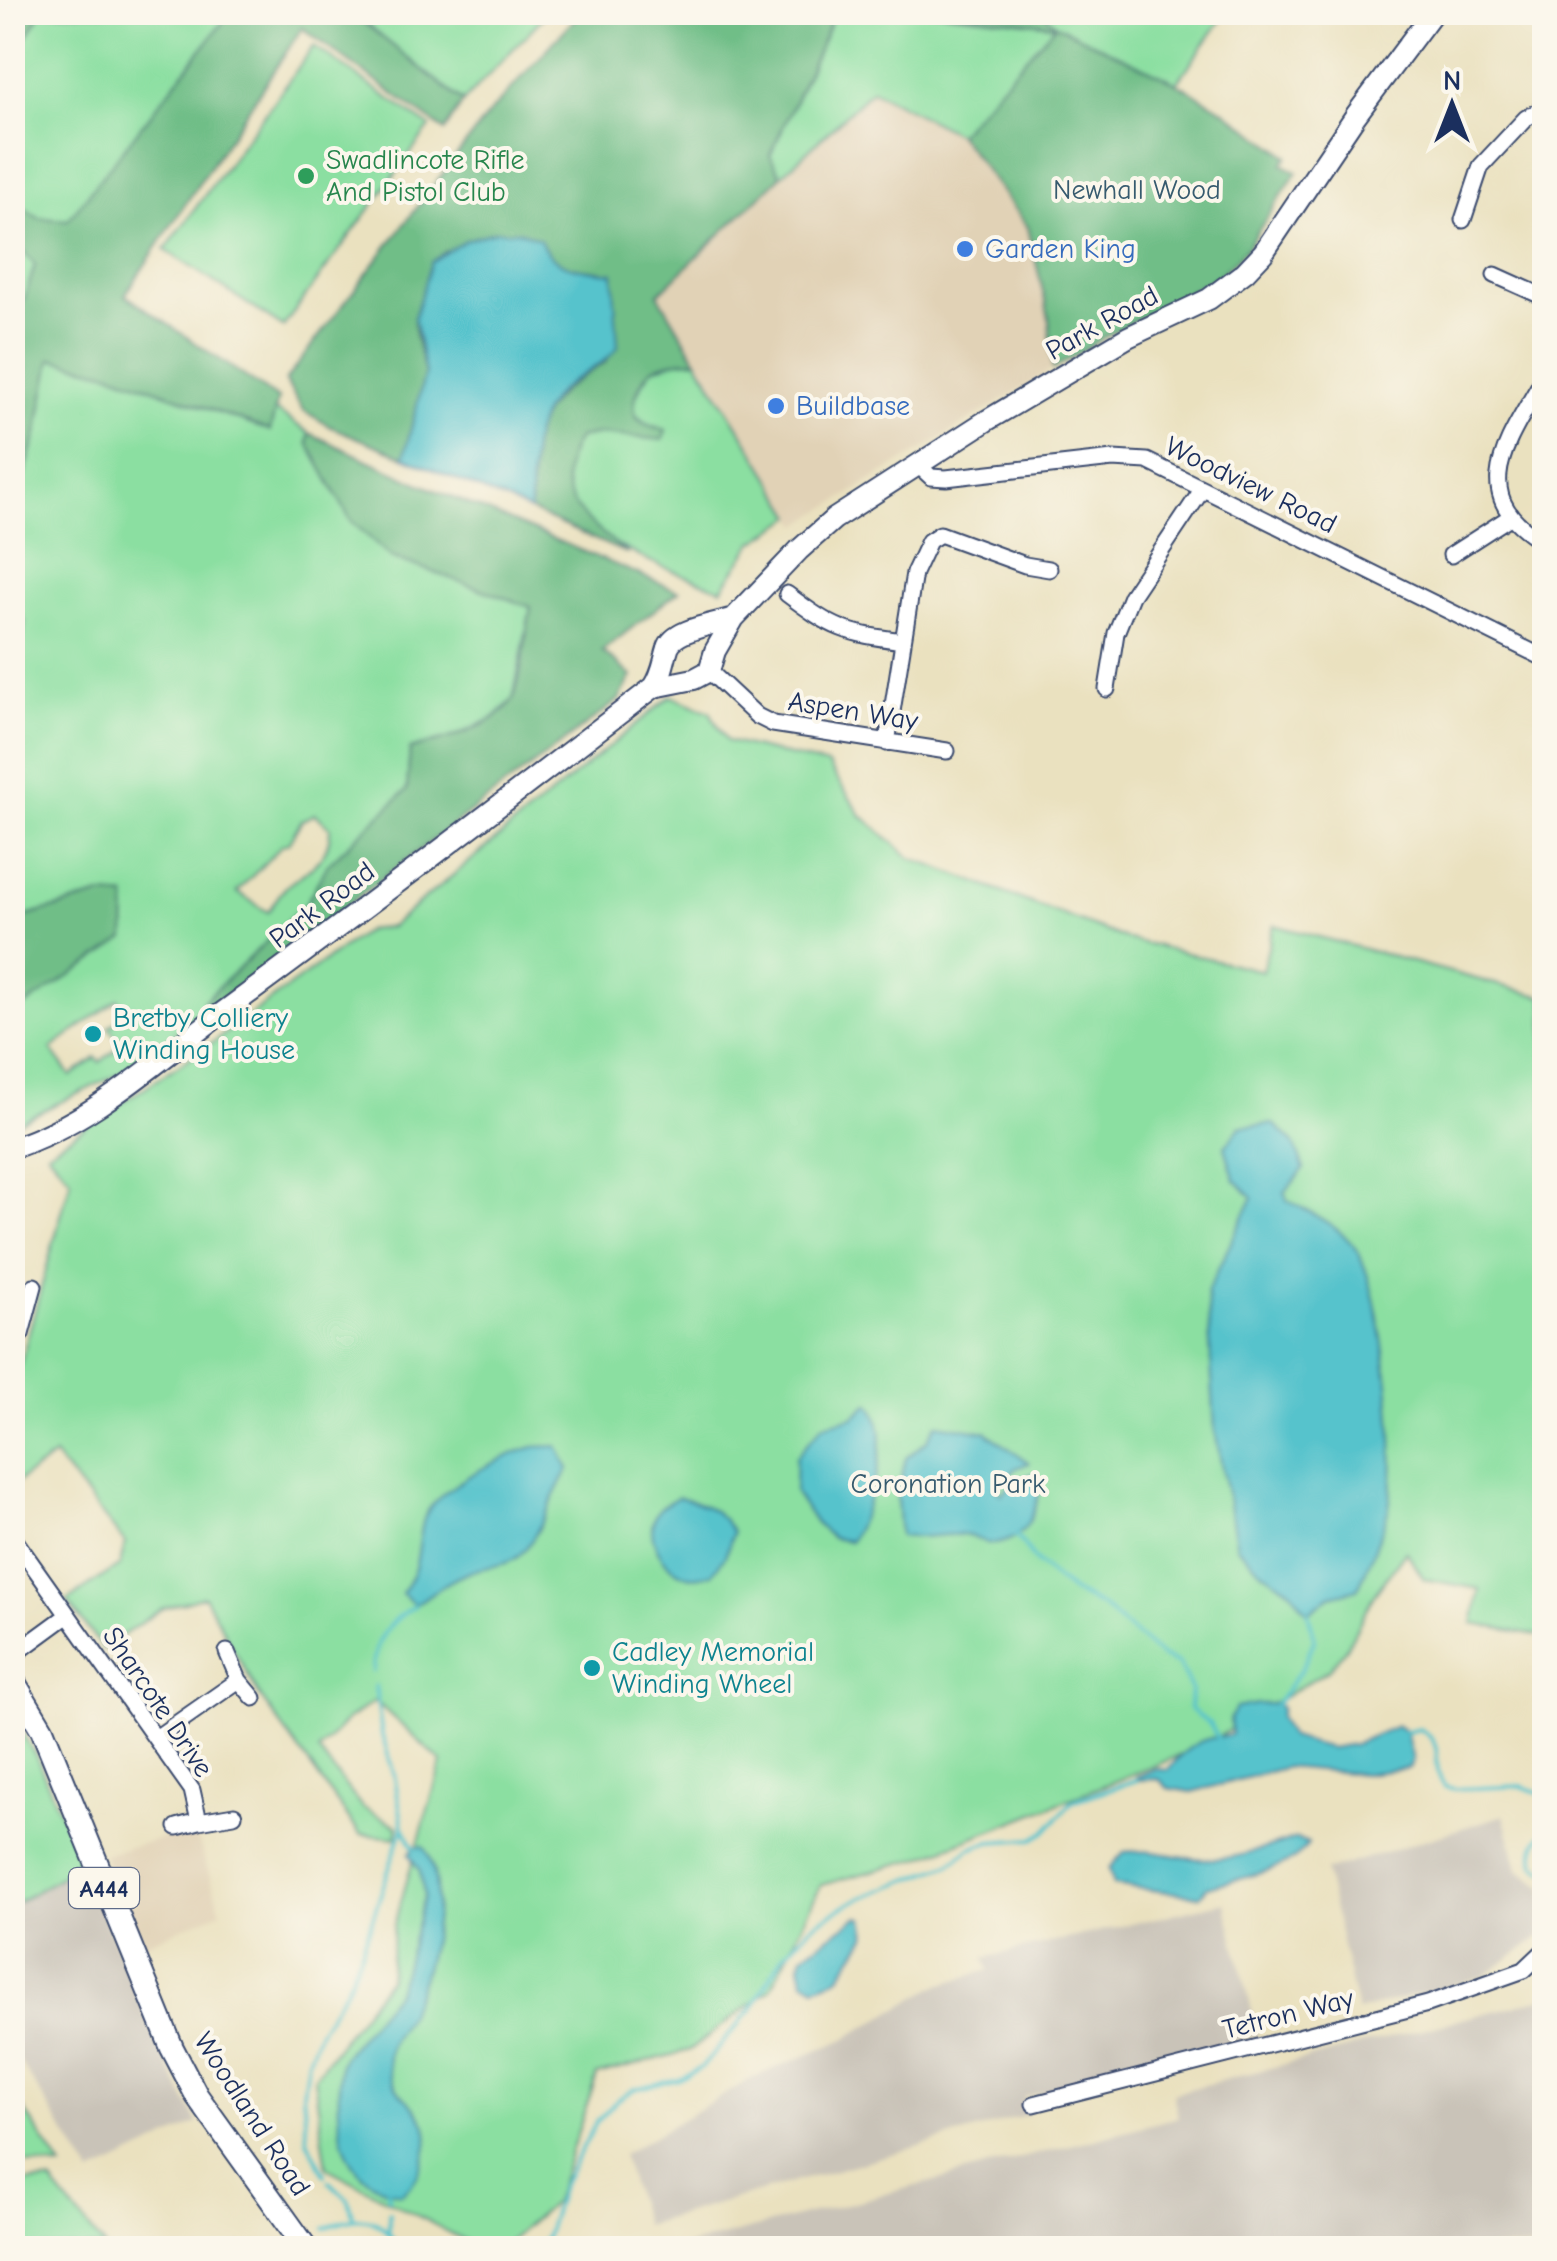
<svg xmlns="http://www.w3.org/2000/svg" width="1557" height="2261" font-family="'Comic Neue',sans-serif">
  <rect width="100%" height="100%" fill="#fbf7ec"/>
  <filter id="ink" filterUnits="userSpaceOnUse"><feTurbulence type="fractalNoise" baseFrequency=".01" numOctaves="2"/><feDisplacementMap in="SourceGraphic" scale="20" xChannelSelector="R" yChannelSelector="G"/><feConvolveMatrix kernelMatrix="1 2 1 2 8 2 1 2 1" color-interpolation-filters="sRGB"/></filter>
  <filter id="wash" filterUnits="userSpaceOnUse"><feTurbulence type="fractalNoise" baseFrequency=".0048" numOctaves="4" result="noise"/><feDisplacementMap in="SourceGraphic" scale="40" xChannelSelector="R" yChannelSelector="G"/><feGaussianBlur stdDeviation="2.25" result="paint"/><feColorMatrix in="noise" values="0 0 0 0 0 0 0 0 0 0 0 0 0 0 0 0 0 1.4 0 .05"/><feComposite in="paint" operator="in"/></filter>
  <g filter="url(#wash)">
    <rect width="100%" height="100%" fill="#eae1bf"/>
    <path fill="#e1d2b6" d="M872 90 958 134 1028 227 1049 318 1053 369 799 525 657 294Z
      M195 1830 221 1911 142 1945 103 1854Z"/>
    <path fill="#c9c3b8" d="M1504 1815 1518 1869 1544 1887V1934L1483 1977 1357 2011 1325 1871Z
      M82 1864 158 2047 198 2123 92 2175 13 2051 12 1905Z
      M1225 1902 1258 2035 1024 2097 1028 2115 644 2225 622 2155 752 2078 843 2040 936 1986 989 1970 984 1958Z
      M1544 1998V2246L1535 2248H679L1178 2117 1173 2093Z"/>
    <path fill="#8bdfa1" stroke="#538780" stroke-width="2.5" fill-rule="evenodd" d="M946 12 1054 25 1043 13H1226L1177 83 1056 25 958 134 872 90 781 176 770 156 835 13Z
      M41 13H230L68 221 39 218 20 206 13 215 12 60Z
      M352 13H547L463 102Z
      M314 46 430 127 283 327 165 250Z
      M12 239 35 265 24 300 13 314Z
      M51 359 111 373 269 431 275 410 309 433V443L391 557 531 607 513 700 492 719 456 736 410 749 407 790 328 864 305 905 204 1001 205 1012 117 1075 13 1125 12 1014 47 988 125 897 102 895 13 920 12 686 25 622 13 600V508L36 438ZM315 814 330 827C331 859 309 868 288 885 280 892 274 903 268 912L237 892 282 845 288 843 302 820ZM118 999 128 1012 109 1027 122 1045 100 1062 96 1058 71 1076 51 1049Z
      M680 360H697L794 516 753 543 722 589C672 570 547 534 566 459 567 452 574 444 577 438L600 434 663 439 665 430C621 416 630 403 652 369Z
      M671 696 710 712 727 741 828 765 861 815 911 858 1127 939 1262 971 1274 925 1544 997V1636L1473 1624 1480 1589 1424 1579 1406 1551 1375 1593 1346 1648 1329 1669 1225 1733 1169 1760 920 1858 821 1885 771 1989 690 2050 597 2075 554 2202 501 2248H479L327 2168 314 2077 389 1978 394 1925 442 1762 375 1701 348 1719 318 1751 362 1807 398 1826 396 1838 360 1834 259 1695 204 1596 161 1609 103 1649 67 1601 120 1565 125 1543 54 1456 13 1485V1390L71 1179 47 1152 212 1043 367 930 390 927Z
      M12 1717 36 1756 82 1864 13 1905Z
      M13 2093 62 2168 13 2162Z
      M18 2182H51L105 2248H13V2184Z"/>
    <path fill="#70be87" stroke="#467672" stroke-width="2.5" d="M13 12 41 13 13 60 12 13Z
      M230 13H352L463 102 445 131 302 28 125 295 278 399 270 431 111 373 51 359 36 438 13 508V314L24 300 35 265 13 239V215L20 206 39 218 68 220Z
      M580 13H835L770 155 781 176 658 294 697 360C683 360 661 361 650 371 639 383 626 411 642 422 648 426 659 428 666 430L663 440 600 434 578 438C543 496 588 521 628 554L530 511C533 426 528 407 606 362L613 273 566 267 545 253 446 251 432 262 414 318 415 335 425 373 404 457 331 427 303 410 285 381 486 117Z
      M946 13H1043L1056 25 1177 83 1225 111 1288 156 1282 164 1297 172 1245 251 1219 276 1106 336 1053 369 1049 318 1028 227 958 134 1055 25Z
      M309 433 418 483 679 591 602 651 632 676 619 700 205 1012 204 1001 305 905 328 864 407 790 410 749C440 741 497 728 513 699 521 684 527 628 531 607L391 557 351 521 308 443Z
      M102 895 126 897 125 939 13 1014V920Z"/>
    <path fill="#56c3cc" stroke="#387995" stroke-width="2.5" d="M496 231H519L540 239C551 270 585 270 613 273L618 347C602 368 579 373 561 390 527 421 531 469 530 511L404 457 425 373 414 318 431 262 466 240Z
      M1274 1124 1294 1143 1304 1169 1285 1192 1287 1200C1310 1213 1339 1225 1355 1248 1384 1290 1401 1461 1388 1511 1381 1537 1368 1564 1358 1589L1330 1596 1308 1613 1291 1590 1263 1572 1237 1547 1215 1430 1207 1292 1253 1197 1235 1180 1225 1147 1240 1127Z
      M869 1403C897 1436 868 1509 850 1541L832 1538 815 1523 795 1493 796 1457 823 1425 854 1417Z
      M937 1424 986 1432 1029 1463 1016 1468 994 1488 1002 1494 1014 1481 1033 1474 1041 1479C1038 1507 1029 1541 993 1544 984 1544 974 1535 963 1535 941 1533 921 1540 900 1536L897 1498 906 1458 927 1441Z
      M558 1446 569 1469C552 1495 539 1540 516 1558 504 1567 483 1566 470 1572 450 1579 432 1592 415 1605L402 1593C423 1562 415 1551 424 1519 433 1490 505 1454 534 1447 541 1446 550 1447 558 1446Z
      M678 1497C703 1503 720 1510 733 1533L725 1556 712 1574C704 1575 695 1578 688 1576 664 1570 641 1534 658 1511 662 1505 672 1501 678 1497Z
      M1257 1704H1276L1281 1708 1279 1717 1290 1737 1330 1748 1354 1744 1397 1726 1406 1732 1413 1760 1409 1768 1363 1774 1287 1767 1192 1792 1168 1788 1159 1779 1137 1780V1777L1155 1769 1168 1770C1177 1758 1192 1743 1208 1739 1217 1736 1223 1739 1232 1734L1230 1719 1236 1708Z
      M1297 1838 1308 1843C1295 1871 1234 1879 1207 1887L1200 1896 1113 1885 1109 1868 1124 1852C1154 1848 1183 1860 1212 1859 1241 1858 1269 1847 1297 1838Z
      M423 1846C452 1891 428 1971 407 2016 399 2031 389 2038 388 2056 384 2108 446 2101 422 2164 417 2178 413 2185 401 2194 334 2180 337 2120 340 2065L343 2057 397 1991 404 1971 424 1896 420 1871 409 1854 415 1847Z
      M857 1917 864 1918 867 1935 839 1978 816 1987 803 1980 800 1965 803 1955Z"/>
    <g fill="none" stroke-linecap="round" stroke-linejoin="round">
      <path stroke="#56c3cc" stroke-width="4" d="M1015 1534 1038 1564 1073 1592 1103 1607 1162 1657 1179 1664 1191 1689 1190 1709 1209 1723 1218 1738
        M373 1671C374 1638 389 1622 415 1605
        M1276 1704 1301 1670 1315 1639 1308 1613
        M1406 1732 1420 1729C1449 1747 1428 1764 1445 1787L1456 1789 1521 1786 1544 1794
        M403 1827 414 1848
        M1544 1832C1535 1843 1532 1850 1535 1865L1544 1871
        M325 2175 307 2140 303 2093 308 2059 319 2030 345 1990 361 1953 403 1827 394 1773 382 1736 375 1686
        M329 2181 347 2198 353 2217
        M388 2191 389 2198
        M389 2212V2232
        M325 2228C345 2219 369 2211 386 2230 393 2237 394 2243 402 2248
        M538 2248 545 2239 561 2187 596 2123 617 2100 634 2089 679 2079 702 2067 751 2010 783 1956 814 1924 858 1899 950 1864 970 1849 990 1842 1033 1839 1045 1832 1073 1801 1137 1780"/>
    </g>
  </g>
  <g filter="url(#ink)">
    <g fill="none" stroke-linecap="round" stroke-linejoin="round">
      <g stroke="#3a4a6d" stroke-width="19">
        <path id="minor" d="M1463 220 1481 166 1526 118 1544 109
          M1495 275 1544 297
          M1544 377C1511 438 1461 495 1544 542
          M918 465 931 477 946 478 1113 459 1147 461 1544 658
          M1451 555 1510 517
          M787 594C835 630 844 633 903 641
          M709 671 757 716 773 724 947 751
          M1107 689 1116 633 1131 596 1202 490
          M887 743 914 573 929 541 940 534 1025 565 1049 569
          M21 1334 34 1286
          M12 1536 192 1790 199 1821 177 1827
          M227 1652 239 1680 254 1698
          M12 1656 68 1615
          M156 1738 239 1680
          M199 1821 234 1815
          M1034 2104 1428 2004 1524 1970 1544 1951"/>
      </g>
      <g stroke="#3a4a6d" stroke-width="24">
        <path id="major" d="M654 687 694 679 709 671 715 651 734 618 799 550 834 519 986 421 1128 337 1209 299 1245 272 1263 253 1356 115 1433 12
          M12 1148C91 1123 157 1061 222 1013 368 906 511 797 654 687 663 673 663 664 668 648 673 629 716 624 734 618"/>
      </g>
      <g stroke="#3a4a6d" stroke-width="26">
        <path id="highway" d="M12 1679 42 1729 172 2048 197 2096 306 2248"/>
      </g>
      <use href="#minor" stroke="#fff" stroke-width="15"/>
      <use href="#major" stroke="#fff" stroke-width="20"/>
      <use href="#highway" stroke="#fff" stroke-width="22"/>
    </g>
  </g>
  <circle fill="#2e9e5b" stroke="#fbf7ec" stroke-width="4" cx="306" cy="176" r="10"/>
  <g fill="#3f7fe0" stroke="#fbf7ec" stroke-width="4">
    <circle cx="965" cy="249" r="10"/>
    <circle cx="776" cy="406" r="10"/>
  </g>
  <g fill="#0f9aa8" stroke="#fbf7ec" stroke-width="4">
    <circle cx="93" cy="1034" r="10"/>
    <circle cx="592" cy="1668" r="10"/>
  </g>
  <g text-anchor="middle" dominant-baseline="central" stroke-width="8" stroke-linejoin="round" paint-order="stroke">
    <rect fill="#fbf7ec" stroke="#5e6b89" stroke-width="2.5" x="69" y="1868" width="70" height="40" rx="8"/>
    <g font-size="25" font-weight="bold" fill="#1b2f5e">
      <text x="104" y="1888">A444</text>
    </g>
    <g font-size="28" fill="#27864d" stroke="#fbf7ec" text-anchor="start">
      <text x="326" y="160">Swadlincote Rifle<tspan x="326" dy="32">And Pistol Club</tspan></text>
    </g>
    <g font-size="28" fill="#375b6f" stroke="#fbf7ec">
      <text x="1137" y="190">Newhall Wood</text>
      <text x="948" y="1484">Coronation Park</text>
    </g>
    <g font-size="28" fill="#366cbe" stroke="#fbf7ec" text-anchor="start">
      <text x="985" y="249">Garden King</text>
      <text x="796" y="406">Buildbase</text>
    </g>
    <g font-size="28" fill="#1b2f5e" stroke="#fbf7ec">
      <text transform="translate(1102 323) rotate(-29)">Park Road</text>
      <text transform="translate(1251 485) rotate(26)">Woodview Road</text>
      <text transform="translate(853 711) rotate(9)">Aspen Way</text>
      <text transform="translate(322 905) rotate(-37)">Park Road</text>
      <text transform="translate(158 1702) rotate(56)">Sharcote Drive</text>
      <text transform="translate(1288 2014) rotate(-14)">Tetron Way</text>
      <text transform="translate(252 2114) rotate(57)">Woodland Road</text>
    </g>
    <g font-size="28" fill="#0d838f" stroke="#fbf7ec" text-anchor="start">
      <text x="113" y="1018">Bretby Colliery<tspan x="113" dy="32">Winding House</tspan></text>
      <text x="612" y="1652">Cadley Memorial<tspan x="612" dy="32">Winding Wheel</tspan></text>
    </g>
  </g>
  <rect width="1557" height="2261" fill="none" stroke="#fbf7ec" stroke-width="50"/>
  <g transform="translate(1452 105)" stroke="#fbf7ec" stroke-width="8" paint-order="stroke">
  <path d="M0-8L18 38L0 25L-18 38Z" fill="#1b2f5e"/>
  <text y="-15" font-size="28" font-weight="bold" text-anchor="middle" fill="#1b2f5e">N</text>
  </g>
</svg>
